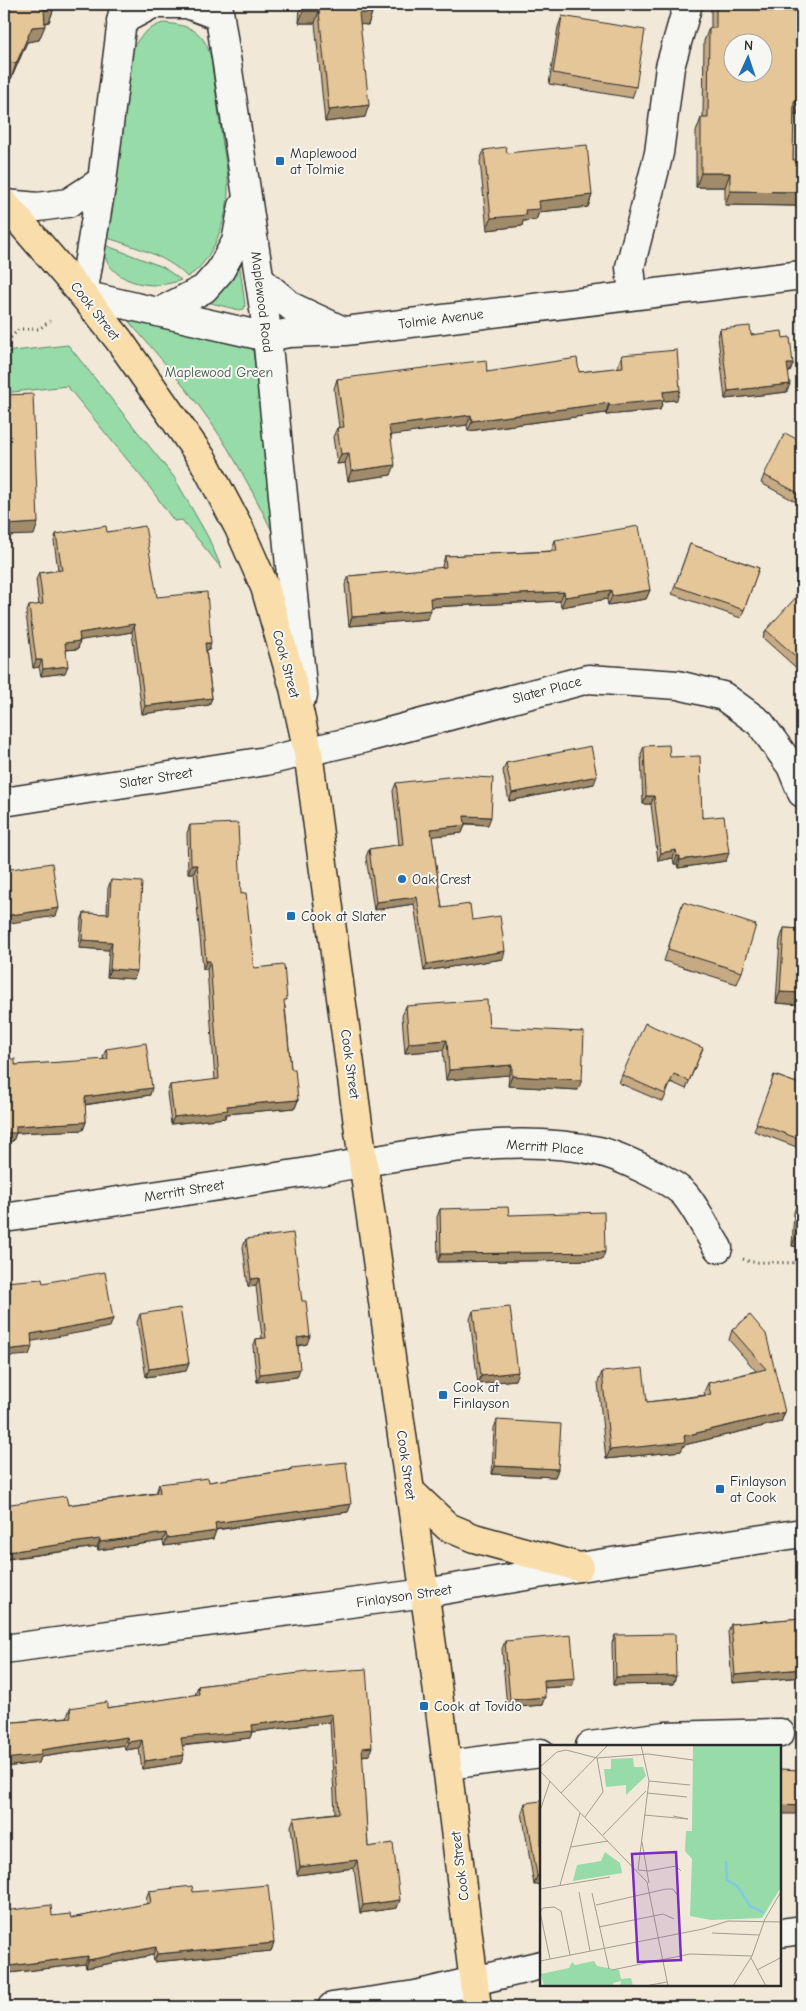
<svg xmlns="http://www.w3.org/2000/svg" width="806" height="2011" viewBox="0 0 806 2011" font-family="'Comic Neue',sans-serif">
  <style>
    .green { fill: #96dba8; stroke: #60836a }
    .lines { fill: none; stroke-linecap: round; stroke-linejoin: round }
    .minor-casing { stroke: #2b2b2b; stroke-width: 31 }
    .major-casing { stroke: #2b2b2b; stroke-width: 31 }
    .path { stroke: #2b2b2b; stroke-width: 3; stroke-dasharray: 1 4; stroke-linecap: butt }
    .minor { stroke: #f6f6f2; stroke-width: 28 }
    .major { stroke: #f9deab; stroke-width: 28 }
    .wall { fill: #c5aa83; stroke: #2b2b2b }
    .shaded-wall { fill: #a08b6a; stroke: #2b2b2b }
    .building { fill: #e5c698; stroke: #2b2b2b; fill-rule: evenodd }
    .poi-dot { fill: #1f6fb2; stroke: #f6f6f2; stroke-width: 2 }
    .labels { text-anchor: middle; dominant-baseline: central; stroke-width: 4; stroke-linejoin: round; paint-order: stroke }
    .poi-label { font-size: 14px; fill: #2b2b2b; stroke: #f6f6f2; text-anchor: start }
    .street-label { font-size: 14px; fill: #2b2b2b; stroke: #f6f6f2 }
    .park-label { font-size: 14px; fill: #46574a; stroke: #f6f6f2 }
    .inset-river { fill: none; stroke: #82c8e3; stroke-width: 2.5 }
    .inset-road { fill: none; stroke: #a29c92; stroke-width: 1 }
    .view { fill: #7b2cbf; fill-opacity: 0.15; stroke: #7b2cbf; stroke-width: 2.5 }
    .inset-edge { fill: none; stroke: #2b2b2b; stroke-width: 2.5 }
  </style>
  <rect width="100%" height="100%" fill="#f1e8d7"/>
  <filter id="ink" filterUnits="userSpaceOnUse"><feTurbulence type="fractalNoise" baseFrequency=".02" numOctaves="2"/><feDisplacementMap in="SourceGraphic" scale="10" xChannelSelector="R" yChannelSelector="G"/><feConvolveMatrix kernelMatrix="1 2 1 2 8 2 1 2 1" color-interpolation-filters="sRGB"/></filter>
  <g filter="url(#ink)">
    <g class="green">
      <path d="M163,23C189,25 204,30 211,58C215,87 219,116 223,145C225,160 229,176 228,191C228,218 212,264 187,277C166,254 130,246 102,236L133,49C138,36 150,27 163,23Z"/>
      <path d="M102,244L163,267L181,280C151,292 105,283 102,244Z"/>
      <polygon points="239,261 245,305 244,309 239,310 207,302"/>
      <path d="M124,316L252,344L279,532L273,533C257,500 240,467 220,436C192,393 157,354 124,316Z"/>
      <polygon points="68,345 174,477 208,537 222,569 182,520 174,521 148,485 67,386 4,393 4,352"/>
    </g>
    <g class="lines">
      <g class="minor-casing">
        <g id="minor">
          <polyline points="124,4 102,181 83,295 267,337 289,333 345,331 802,275"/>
          <polyline points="218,4 265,316 303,695"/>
          <polyline points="121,21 153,4 187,4 219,16"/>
          <polyline points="5,204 38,207 68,203 102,181"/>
          <polyline points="260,280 292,307 339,329"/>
          <polyline points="633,295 630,267 659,153 670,67 688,4"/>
          <polyline points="159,312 204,289 220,271 236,242 243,206"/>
          <polyline points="4,802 266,761 362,739 588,679 678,685 723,696 760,723 791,766 802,793"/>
          <path d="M4,1218C103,1203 203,1189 302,1173C398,1158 501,1130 598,1151C617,1155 674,1181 686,1196C698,1211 707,1231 718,1248"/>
          <polyline points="4,1649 425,1593 579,1567 802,1533"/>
          <polyline points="590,1746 665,1736 780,1733"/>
          <polyline points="448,1765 541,1753"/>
          <polyline points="780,1933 802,1930"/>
          <polyline points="332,2007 415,1995 541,1965"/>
        </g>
      </g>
      <g class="major-casing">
        <g id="major">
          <polyline points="4,203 83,295 119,340 203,460 239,528 265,587 294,688 308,752 363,1161 433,1653 477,2007"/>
          <polyline points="410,1491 448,1527 474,1538 579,1567"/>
        </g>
      </g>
      <g class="path">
        <polyline points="4,345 19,329 39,329 50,321"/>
        <polyline points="743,1259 751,1262 802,1263"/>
      </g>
      <use href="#minor" class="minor"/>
      <use href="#major" class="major"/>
    </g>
    <g class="wall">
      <polygon points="4,4 54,8 49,22 45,23 39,40 27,42 11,79 4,76"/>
      <polygon points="300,4 372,4 372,13 368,25 360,24 365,117 325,122 315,23 299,23"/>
      <polygon points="711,4 784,4 777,11 802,101 797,115 794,115 793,160 801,192 796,206 725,205 725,187 696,187 696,132 701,118 703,118 704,41 709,28 711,28"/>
      <polygon points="562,16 636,87 632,98 549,84 558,27"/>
      <polygon points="484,150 507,153 592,195 588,207 539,212 536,220 523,221 522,226 487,230 480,161"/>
      <polygon points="720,329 751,335 783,338 793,364 790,372 788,372 787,392 725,399 718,337"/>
      <polygon points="622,355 677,400 663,401 660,410 606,415 606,413 468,431 467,425 391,435 391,475 348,481 345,463 337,464 333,437 337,428 339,427 334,389 337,379 487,372 579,372 618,368 618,365"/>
      <polygon points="802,442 802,505 761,483 764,475"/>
      <polygon points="107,532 157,597 211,643 209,650 206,650 212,698 209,705 142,714 132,632 80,640 78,649 66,650 65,673 41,676 39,667 33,668 26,614 29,606 39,605 36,580 39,573 58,570 54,541 56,534"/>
      <polygon points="555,540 650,590 646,599 608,605 607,599 561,607 560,601 431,607 428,619 349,626 345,585 349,576 442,568 442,566 445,556 552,551 552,549"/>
      <polygon points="690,544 759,568 741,618 672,594"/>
      <polygon points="802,596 802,673 763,638 766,630"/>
      <polygon points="644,746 670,757 726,861 678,868 677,864 674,864 673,858 658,861 651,804 643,804 641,754"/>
      <polygon points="506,763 594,784 509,801 503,771"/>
      <polygon points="396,783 488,825 465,824 465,825 462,833 432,836 442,908 472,920 503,959 424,971 414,904 374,910 366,857 369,849 399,845 393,791"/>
      <polygon points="190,825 241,894 254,968 285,1006 291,1069 298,1100 295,1108 226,1114 225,1118 171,1124 167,1093 170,1085 215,1080 207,969 203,969 194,873 188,873 187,833"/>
      <polygon points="111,880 134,979 107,977 109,950 79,948 81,921 84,913 107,914 108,888"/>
      <polygon points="683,902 742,972 737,984 664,961"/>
      <polygon points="784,928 802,929 802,1005 776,1003 780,940"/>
      <polygon points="406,1006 489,1027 578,1090 508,1086 509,1075 446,1080 443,1050 405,1053 402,1016"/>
      <polygon points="703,1048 686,1089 671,1082 663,1102 619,1083 622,1075"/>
      <polygon points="106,1049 150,1095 85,1105 86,1122 83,1130 16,1133 13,1141 4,1141 4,1059 15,1065 104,1060 103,1057"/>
      <polygon points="774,1075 802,1085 802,1149 754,1131"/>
      <polygon points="797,1204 802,1204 802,1311 799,1314 801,1247 792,1246 794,1212"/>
      <polygon points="440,1209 509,1215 602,1260 438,1262 437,1217"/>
      <polygon points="246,1239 307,1344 298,1346 297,1377 257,1382 253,1347 256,1339 262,1338 256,1286 248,1287 243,1247"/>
      <polygon points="473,1311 515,1380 478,1384 470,1319"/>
      <polygon points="140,1314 189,1363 186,1371 146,1377 137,1322"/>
      <polygon points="750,1315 785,1412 781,1422 684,1445 681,1451 606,1459 598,1382 602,1372 647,1402 705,1395 704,1392 708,1383 756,1371 729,1340 732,1330"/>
      <polygon points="497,1420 558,1469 555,1477 492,1474 494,1428"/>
      <polygon points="291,1468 351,1504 348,1512 216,1530 213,1539 164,1546 163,1541 98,1550 97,1547 8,1559 5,1567 4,1567 4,1505 68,1505 156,1493 159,1484 209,1482 290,1470"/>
      <polygon points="802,1618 802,1677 732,1683 728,1632 731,1624"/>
      <polygon points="615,1635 676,1676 673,1684 613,1685 612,1643"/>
      <polygon points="505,1641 575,1678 572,1686 544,1688 542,1705 507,1708 502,1649"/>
      <polygon points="308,1673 369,1755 362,1756 368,1847 397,1908 360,1913 354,1868 297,1875 291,1826 294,1818 335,1813 330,1722 252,1732 250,1738 182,1746 181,1763 142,1769 139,1748 125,1750 124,1745 41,1757 39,1763 4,1767 4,1723 67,1717 70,1708 107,1708 195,1695 198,1686"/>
      <polygon points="525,1803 541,1884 534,1885 522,1812"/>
      <polygon points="149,1891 193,1892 274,1943 271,1951 154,1962 153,1955 86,1968 85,1964 9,1973 7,1980 4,1980 52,1916 71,1918 147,1904 146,1898"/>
    </g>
    <g class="shaded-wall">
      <polygon points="775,4 784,4 763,24 768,11"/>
      <polygon points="54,8 49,22 39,23 44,9"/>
      <polygon points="303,11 319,11 315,23 299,23"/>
      <polygon points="359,13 372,13 368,25 354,24"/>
      <polygon points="45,26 39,40 27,42 11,79 16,64 32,27"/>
      <polygon points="794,101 802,101 797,115 789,115"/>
      <polygon points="369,105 365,117 325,122 329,110"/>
      <polygon points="701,173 730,173 725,187 696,187"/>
      <polygon points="730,191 801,192 796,206 725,205"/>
      <polygon points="592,195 588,207 539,212 536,220 523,221 522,226 487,230 491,218 525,210 539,201"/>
      <polygon points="787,364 793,364 790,372 784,372"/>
      <polygon points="790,384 787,392 725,399 728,391"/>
      <polygon points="680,390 677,400 663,401 660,410 606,415 609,405 663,392"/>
      <polygon points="609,403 606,413 468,431 472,421"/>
      <polygon points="471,415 467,425 386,436 389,426"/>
      <polygon points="349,453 345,463 337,464 341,454"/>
      <polygon points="395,465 391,475 348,481 351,471"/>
      <polygon points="38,523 34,535 4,536 4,525"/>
      <polygon points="611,590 607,599 561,607 565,597"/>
      <polygon points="650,590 646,599 608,605 612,596"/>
      <polygon points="564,592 560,601 427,607 430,598"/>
      <polygon points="431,610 428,619 349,626 352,617"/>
      <polygon points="134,624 132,632 77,641 79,633"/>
      <polygon points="80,641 78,649 62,650 65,643"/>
      <polygon points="205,643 211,643 209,650 202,651"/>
      <polygon points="36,660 42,660 39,667 33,668"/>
      <polygon points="68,666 65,673 41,676 43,669"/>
      <polygon points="212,698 209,705 142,714 145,706"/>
      <polygon points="597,776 594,784 509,801 512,793"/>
      <polygon points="646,796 654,796 651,804 643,804"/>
      <polygon points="464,816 491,817 488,825 461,823"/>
      <polygon points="465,825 462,833 428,837 431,829"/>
      <polygon points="676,850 673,858 658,861 661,853"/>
      <polygon points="729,853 726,861 678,868 680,860"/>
      <polygon points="677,856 680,856 677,864 674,864"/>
      <polygon points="191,865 197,865 194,873 188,873"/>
      <polygon points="417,897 414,904 374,910 376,902"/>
      <polygon points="59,908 56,916 4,924 4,916"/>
      <polygon points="82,940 112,942 109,950 79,948"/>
      <polygon points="505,951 503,959 424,971 427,964"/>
      <polygon points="206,961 210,961 207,969 203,969"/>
      <polygon points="110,969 137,971 134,979 107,977"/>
      <polygon points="780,992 802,993 802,1005 776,1003"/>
      <polygon points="447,1040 443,1050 405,1053 409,1043"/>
      <polygon points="512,1065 509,1075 446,1080 449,1070"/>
      <polygon points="512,1076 582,1080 578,1090 508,1086"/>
      <polygon points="152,1088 150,1095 82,1105 85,1097"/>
      <polygon points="298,1100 295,1108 226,1114 225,1118 171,1124 174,1117 227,1106"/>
      <polygon points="86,1122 83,1130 16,1133 13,1141 4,1141 4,1133 16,1126"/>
      <polygon points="795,1238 802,1239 801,1247 792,1246"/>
      <polygon points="605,1252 602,1260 438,1262 441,1254"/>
      <polygon points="259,1278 256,1286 248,1287 251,1279"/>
      <polygon points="802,1306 802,1311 799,1314"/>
      <polygon points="113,1319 110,1327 28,1342 31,1334"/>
      <polygon points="310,1336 307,1344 294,1346 297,1338"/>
      <polygon points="32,1347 29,1355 4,1357 4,1350"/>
      <polygon points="189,1363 186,1371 146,1377 149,1369"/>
      <polygon points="300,1369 297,1377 257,1382 260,1374"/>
      <polygon points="518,1372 515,1380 478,1384 481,1376"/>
      <polygon points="785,1412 781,1422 684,1445 681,1451 606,1459 610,1450 684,1436"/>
      <polygon points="495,1466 558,1469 555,1477 492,1474"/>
      <polygon points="351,1504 348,1512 212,1530 215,1523"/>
      <polygon points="216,1531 213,1539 164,1546 167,1538"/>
      <polygon points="166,1533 163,1541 98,1550 100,1542"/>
      <polygon points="100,1539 97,1547 4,1559 7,1552"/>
      <polygon points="8,1559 5,1567 4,1567 4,1560"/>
      <polygon points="802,1669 802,1677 732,1683 735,1675"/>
      <polygon points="676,1676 673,1684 613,1685 616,1677"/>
      <polygon points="575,1678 572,1686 541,1688 544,1680"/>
      <polygon points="545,1697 542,1705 507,1708 510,1700"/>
      <polygon points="332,1714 330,1722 252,1732 250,1738 178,1746 181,1738 252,1725"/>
      <polygon points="127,1737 124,1745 41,1757 39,1763 4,1767 4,1759 41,1750"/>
      <polygon points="142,1740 139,1748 125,1750 128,1742"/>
      <polygon points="372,1747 369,1755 359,1756 362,1748"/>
      <polygon points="184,1755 181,1763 142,1769 145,1761"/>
      <polygon points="780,1805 802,1806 802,1814 780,1814"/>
      <polygon points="357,1860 354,1868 297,1875 300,1867"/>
      <polygon points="537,1876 541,1876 541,1884 534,1885"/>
      <polygon points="400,1900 397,1908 360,1913 363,1905"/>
      <polygon points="274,1943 271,1951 154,1962 157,1954"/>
      <polygon points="156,1947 153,1955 86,1968 88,1960"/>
      <polygon points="88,1956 85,1964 9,1973 7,1980 4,1980 4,1973 9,1966"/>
    </g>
    <g class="building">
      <polygon points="4,4 53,4 54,8 44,9 45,26 32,27 16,64 4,59"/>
      <polygon points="304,4 372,4 372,13 359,13 369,105 329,110 319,11 303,11"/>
      <path d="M716,4H775L768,11H802V101H794L793,160H801V192L730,191V173H701V118H708L709,28H716ZM734,42H764V72H734Z"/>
      <polygon points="562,16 645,30 636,87 553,73"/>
      <polygon points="587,145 592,195 539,201 540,209 525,210 526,215 491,218 484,150 506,147 507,153"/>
      <polygon points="750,326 751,335 782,331 783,338 790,337 793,364 787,364 790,384 728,391 720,329"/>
      <polygon points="677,350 680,390 663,392 664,400 609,405 609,403 472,421 471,415 389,426 395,465 351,471 349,453 341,454 337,428 344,427 337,379 486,360 487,372 577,358 579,372 623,367 622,355"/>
      <polygon points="33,394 38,523 4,525 4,395"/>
      <polygon points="785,433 802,442 802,495 764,475"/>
      <polygon points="106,526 107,532 145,526 157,597 207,592 211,643 205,643 212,698 145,706 134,624 79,633 80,641 65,643 68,666 43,669 42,660 36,660 29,606 43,604 39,573 62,570 56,534"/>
      <polygon points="639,526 650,590 612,596 611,590 565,597 564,592 430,598 431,610 352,617 349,576 446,567 445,556 557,551 555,540"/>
      <polygon points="690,544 759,568 744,610 675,586"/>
      <polygon points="799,594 802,596 802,662 766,630"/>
      <polygon points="669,745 670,757 700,756 702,818 724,816 729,853 680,860 680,856 677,856 676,850 661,853 654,796 646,796 644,746"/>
      <polygon points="591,746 597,776 512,793 506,763"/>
      <polygon points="456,776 493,778 491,817 464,816 465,825 431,829 442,908 470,904 472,920 500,916 505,951 427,964 417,897 376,902 369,849 403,844 396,783"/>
      <polygon points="238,823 241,894 246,893 254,968 284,965 287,1000 284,1000 291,1069 295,1069 298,1100 227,1106 228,1110 174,1117 170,1085 219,1079 210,961 206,961 197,865 191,865 190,825"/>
      <polygon points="52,863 59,908 4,916 4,870"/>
      <polygon points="111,880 142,882 137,971 110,969 112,942 82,940 84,913 109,914"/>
      <polygon points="683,902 756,925 742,972 668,949"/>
      <polygon points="784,928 802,929 802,993 780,992"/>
      <polygon points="487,1000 489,1027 584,1032 582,1080 512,1076 512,1065 449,1070 447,1040 409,1043 406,1006"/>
      <polygon points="645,1023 703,1048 689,1081 674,1074 665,1094 622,1075"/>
      <polygon points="146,1043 152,1088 85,1097 86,1122 16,1126 16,1133 4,1133 4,1059 15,1059 15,1065 108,1059 106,1049"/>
      <polygon points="774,1075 802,1085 802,1140 756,1123"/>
      <polygon points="797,1204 802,1204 802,1239 795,1238"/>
      <polygon points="508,1207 509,1215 604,1212 605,1252 441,1254 440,1209"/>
      <polygon points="293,1233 302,1301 306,1301 310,1336 297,1338 300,1369 260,1374 256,1339 266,1338 259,1278 251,1279 246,1239"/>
      <polygon points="105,1272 113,1319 31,1334 32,1347 4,1350 4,1282 42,1279 43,1283"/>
      <polygon points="510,1307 518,1372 481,1376 473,1311"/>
      <polygon points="180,1308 189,1363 149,1369 140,1314"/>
      <polygon points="750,1315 766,1334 785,1412 684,1436 685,1442 610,1450 602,1372 643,1368 647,1402 711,1395 708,1383 766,1369 732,1330"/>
      <polygon points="497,1420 561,1424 558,1469 495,1466"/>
      <polygon points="346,1462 351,1504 215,1523 216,1531 167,1538 166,1533 100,1542 100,1539 7,1552 8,1559 4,1560 4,1505 66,1496 68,1505 160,1493 159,1484 208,1478 209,1482 291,1470 291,1468"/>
      <polygon points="802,1618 802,1669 735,1675 731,1624"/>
      <polygon points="675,1634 676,1676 616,1677 615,1635"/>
      <polygon points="571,1635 575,1678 544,1680 545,1697 510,1700 505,1641"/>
      <polygon points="366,1669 372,1747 362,1748 368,1847 393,1843 400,1900 363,1905 357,1860 300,1867 294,1818 339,1813 332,1714 252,1725 253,1731 181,1738 184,1755 145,1761 142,1740 128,1742 127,1737 41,1750 41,1755 4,1759 4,1723 71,1717 70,1708 107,1702 107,1708 199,1694 198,1686 307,1672 308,1673"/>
      <polygon points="780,1769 802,1770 802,1806 780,1805"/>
      <polygon points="541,1801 541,1876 537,1876 525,1803"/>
      <polygon points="268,1885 274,1943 157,1954 156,1947 88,1960 88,1956 9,1966 10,1972 4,1973 4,1911 51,1905 52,1916 70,1914 71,1918 151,1903 149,1891 192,1886 193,1892"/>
    </g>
  </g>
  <g class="poi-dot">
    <rect x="275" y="156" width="10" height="10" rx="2.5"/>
    <circle cx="402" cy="879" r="5"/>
    <rect x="286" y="911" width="10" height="10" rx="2.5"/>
    <rect x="438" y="1390" width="10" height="10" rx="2.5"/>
    <rect x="715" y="1484" width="10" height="10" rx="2.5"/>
    <rect x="419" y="1701" width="10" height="10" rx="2.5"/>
  </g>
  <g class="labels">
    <g class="poi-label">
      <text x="290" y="153">Maplewood<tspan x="290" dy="16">at Tolmie</tspan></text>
      <text x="412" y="879">Oak Crest</text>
      <text x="301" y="916">Cook at Slater</text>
      <text x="453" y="1387">Cook at<tspan x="453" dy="16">Finlayson</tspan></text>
      <text x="730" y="1481">Finlayson<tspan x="730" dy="16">at Cook</tspan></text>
      <text x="434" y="1706">Cook at Tovido</text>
    </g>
    <g class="street-label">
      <text transform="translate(262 302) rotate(83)">Maplewood Road</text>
      <text transform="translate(95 311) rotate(52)">Cook Street</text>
      <text transform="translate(441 319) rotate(-7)">Tolmie Avenue</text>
      <text transform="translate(286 664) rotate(75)">Cook Street</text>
      <text transform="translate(547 690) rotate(-15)">Slater Place</text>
      <text transform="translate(156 778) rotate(-9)">Slater Street</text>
      <text transform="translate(350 1064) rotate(82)">Cook Street</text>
      <text transform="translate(545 1147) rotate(4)">Merritt Place</text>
      <text transform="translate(184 1191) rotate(-9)">Merritt Street</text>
      <text transform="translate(406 1465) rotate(82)">Cook Street</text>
      <text transform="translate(404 1596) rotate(-8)">Finlayson Street</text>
      <text transform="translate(460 1866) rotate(-97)">Cook Street</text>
    </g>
    <g class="park-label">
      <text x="219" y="372">Maplewood Green</text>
    </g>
  </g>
  <g transform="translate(540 1745)">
    <rect width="241" height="241" fill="#f1e8d7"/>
    <path d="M153,0H241V142L222,173L171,175L150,171L152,114L145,106L146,86H152ZM93,13L94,22H103L106,31L86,50V40L66,42L64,24H71V14ZM65,107L80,118L82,128L33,136L37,120L61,116ZM54,216L57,221L79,225L81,234L91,233L93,241H80L81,236L73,238V241H4L1,229L29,223L32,217L35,220Z" fill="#96dba8"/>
    <path class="inset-river" d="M186,116L187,135L197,141L210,161L224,168"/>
    <path class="inset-road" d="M101,0L109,36L98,125L108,126L136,121L141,126M0,22L17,7L26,5L57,13L108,9L153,15M0,26L107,137L128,241M109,36L150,40M21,48L68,0M107,48L147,52M0,66L10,36M104,70L148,74L133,71M45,72L63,47L57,13M63,90L106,46M102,97L109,138M31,102L68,96M20,140L40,68M0,144L70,132M39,147L50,206M52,148L69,224M56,160L126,144H133L138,151M59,182L123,169L134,174M172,188L219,190M211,213L226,241M10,214L0,167L3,163L14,162L21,166L30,210M0,216L163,184L188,176L242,177M72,225L150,209L212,211M217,225L242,212M105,241L127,237M193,241L212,211L225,174L242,145"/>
    <path class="view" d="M136,107L141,215L98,217L92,109Z"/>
    <rect width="241" height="241" class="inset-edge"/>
  </g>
  <rect width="806" height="2011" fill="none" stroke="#f6f6f2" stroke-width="20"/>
  <rect x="10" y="10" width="786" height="1991" fill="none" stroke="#2b2b2b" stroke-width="2" filter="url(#ink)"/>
  <g transform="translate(748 58) rotate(3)"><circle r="24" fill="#f6f6f2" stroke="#a5a5a2"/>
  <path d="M0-4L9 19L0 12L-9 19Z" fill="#1f6fb2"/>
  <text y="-8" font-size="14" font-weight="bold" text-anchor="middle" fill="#2b2b2b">N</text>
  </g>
</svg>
